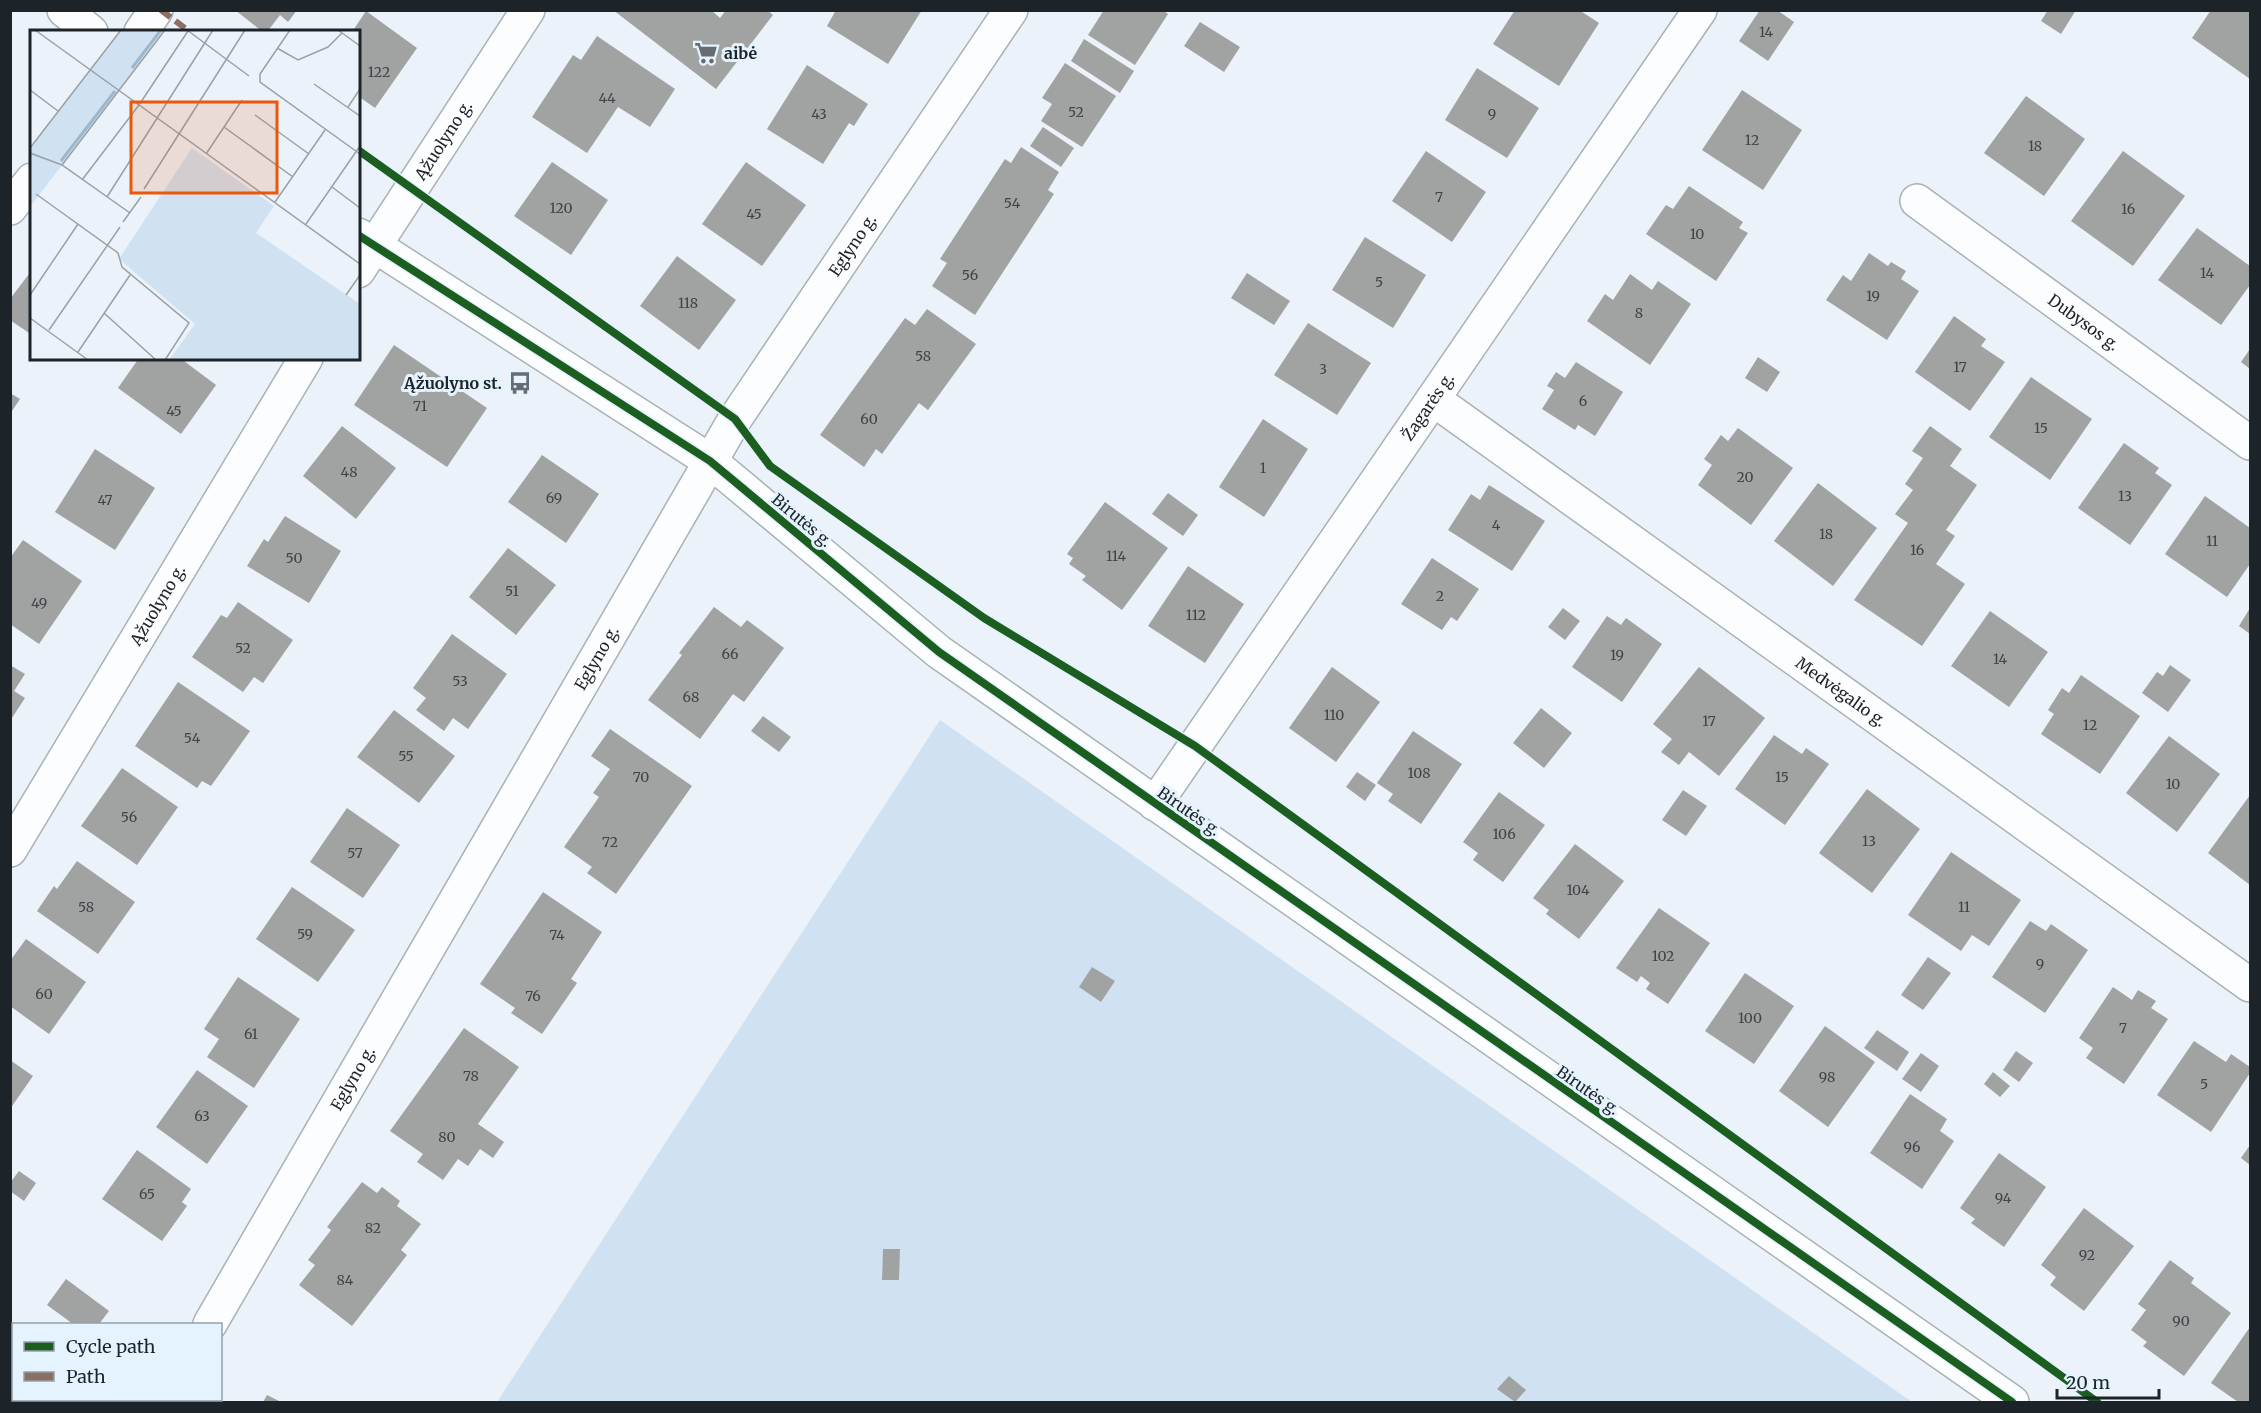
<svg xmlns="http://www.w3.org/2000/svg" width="2261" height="1413" viewBox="0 0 2261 1413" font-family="Merriweather,serif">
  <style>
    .green { fill: #d0e2f1 }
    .building { fill: #a1a3a3 }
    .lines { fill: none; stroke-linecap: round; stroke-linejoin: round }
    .street-casing { stroke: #aab1b6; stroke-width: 36 }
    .street { stroke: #fcfdfe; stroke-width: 33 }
    .quiet { stroke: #8d6e63; stroke-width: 6; stroke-dasharray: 12 6; stroke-linecap: butt }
    .cycleway-casing { stroke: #e5f3ff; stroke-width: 11 }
    .cycleway { stroke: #1b5e20; stroke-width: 8 }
    .labels { text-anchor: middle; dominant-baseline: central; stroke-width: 6; stroke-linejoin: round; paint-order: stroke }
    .number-label { font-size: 14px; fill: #3e4448 }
    .poi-label { font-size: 16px; font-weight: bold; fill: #1d2429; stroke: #e5f3ff; text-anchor: start }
    .street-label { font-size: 16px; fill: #1d2429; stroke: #e5f3ff }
    .inset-river { fill: none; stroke: #9db8ce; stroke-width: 3 }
    .inset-road { fill: none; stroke: #99a0a6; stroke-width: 1.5 }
    .view { fill: #e8590c; fill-opacity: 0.15; stroke: #e8590c; stroke-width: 3 }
    .inset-edge { fill: none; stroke: #1d2429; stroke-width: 3 }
  </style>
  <rect width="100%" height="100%" fill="#ebf2f9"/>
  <polygon class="green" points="940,720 1912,1402 497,1402"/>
  <g class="building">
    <polygon points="235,10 297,10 288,22 280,15 267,32 263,32"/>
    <polygon points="613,10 711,10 720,18 726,10 767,10 773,15 716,89"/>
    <polygon points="836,10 922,10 888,64 827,26"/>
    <polygon points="1104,10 1163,10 1168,14 1135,65 1088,35"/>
    <polygon points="1515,10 1579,10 1599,23 1559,86 1493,44"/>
    <polygon points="1760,10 1777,10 1794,22 1768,61 1739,41"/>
    <polygon points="2048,10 2076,10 2061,34 2041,21"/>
    <polygon points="2211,10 2250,10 2250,79 2192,38"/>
    <polygon points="366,11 417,48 375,108 358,96 358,32 352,32"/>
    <polygon points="1200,22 1240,47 1224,72 1184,46"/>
    <polygon points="597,36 675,89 650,127 618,107 587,153 532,117 573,55 581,60"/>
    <polygon points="1084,39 1134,71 1120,93 1071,61"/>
    <polygon points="1065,63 1116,96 1082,147 1041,121 1052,104 1042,98"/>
    <polygon points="807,65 868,104 854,126 849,123 823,164 767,129"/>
    <polygon points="1477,68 1539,108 1507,158 1445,120"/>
    <polygon points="1742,90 1802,130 1763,190 1702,150"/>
    <polygon points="2026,96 2085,139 2044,196 1984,153"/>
    <polygon points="1043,127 1074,148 1061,167 1030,146"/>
    <polygon points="1021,147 1059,172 1048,190 1054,194 975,315 932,286 947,263 940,259 1005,159 1011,163"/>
    <polygon points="1426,151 1486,192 1452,242 1392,201"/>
    <polygon points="2123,151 2185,196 2133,266 2071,221"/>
    <polygon points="552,162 608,200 571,255 514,216"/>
    <polygon points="746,162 806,205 762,266 702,224"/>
    <polygon points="1689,186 1743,222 1739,228 1748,233 1716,281 1646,234 1666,205 1673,209"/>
    <polygon points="2197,228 2250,266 2250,285 2221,325 2158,280"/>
    <polygon points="1365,237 1426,275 1393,328 1332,290"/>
    <polygon points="1869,253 1888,266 1891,262 1906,271 1901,279 1919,291 1887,340 1826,300 1843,275 1851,281"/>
    <polygon points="677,256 736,300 699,350 640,306"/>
    <polygon points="32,270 32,335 10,320 10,299"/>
    <polygon points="1247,273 1290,301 1274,325 1231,298"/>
    <polygon points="1630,274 1652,290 1658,281 1691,304 1650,365 1587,321 1605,294 1613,300"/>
    <polygon points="927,309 976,344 928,410 919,403 882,454 876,449 864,467 820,435 905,318 915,325"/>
    <polygon points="1954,316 1986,339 1981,346 2005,362 1970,411 1915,372"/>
    <polygon points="1308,323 1371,363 1337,415 1274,375"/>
    <polygon points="394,345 487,408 447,467 354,405"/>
    <polygon points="2250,349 2250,369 2241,362"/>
    <polygon points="1758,357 1780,372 1767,392 1745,378"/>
    <polygon points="139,358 180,358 216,385 181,434 118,388"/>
    <polygon points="1576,362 1623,392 1595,436 1578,425 1575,430 1542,409 1554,390 1547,386 1556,372 1565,378"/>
    <polygon points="2031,377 2092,419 2050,480 1989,437"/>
    <polygon points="10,393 20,399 10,414"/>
    <polygon points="1263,419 1308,449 1264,517 1219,487"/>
    <polygon points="342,426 396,468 356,519 303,476"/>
    <polygon points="1930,426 1962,449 1950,466 1977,485 1946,530 1955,536 1936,564 1965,584 1922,646 1854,600 1908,523 1895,514 1913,490 1905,484 1923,458 1912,451"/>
    <polygon points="1738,428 1793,468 1751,525 1698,485 1712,465 1704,459 1721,435 1728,441"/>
    <polygon points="2124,443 2159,468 2155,473 2172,485 2130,545 2078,508"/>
    <polygon points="95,449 155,488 115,550 55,512"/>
    <polygon points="542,455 599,494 566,543 508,502"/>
    <polygon points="1818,483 1877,528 1833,586 1774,541"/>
    <polygon points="1489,485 1545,521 1512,571 1448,530 1471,494 1480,500"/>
    <polygon points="1168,493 1198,515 1183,536 1152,514"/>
    <polygon points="2205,496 2250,528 2250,564 2227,597 2165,554"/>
    <polygon points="1105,502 1168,548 1122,610 1082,580 1086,576 1069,564 1073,558 1067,554"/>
    <polygon points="285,516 341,551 309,603 247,566 264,539 268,542"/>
    <polygon points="23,540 82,581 39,644 10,624 10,558"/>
    <polygon points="508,548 556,585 516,635 469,597"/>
    <polygon points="1432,558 1479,589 1457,621 1451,617 1442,630 1401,604"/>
    <polygon points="1188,566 1244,604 1205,663 1148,626"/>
    <polygon points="238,602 293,640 263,683 254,677 243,692 192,657 221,615 227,618"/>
    <polygon points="714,607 741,627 747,620 784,648 744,702 733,694 700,739 648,700 682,655 679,653"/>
    <polygon points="1563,608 1580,621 1565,640 1548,627"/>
    <polygon points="2250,608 2250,634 2239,626"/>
    <polygon points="1990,611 2048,652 2009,707 1951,666"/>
    <polygon points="1607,616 1621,625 1626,618 1662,644 1622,702 1572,667"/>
    <polygon points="452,634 507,674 468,729 453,718 444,731 416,710 426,698 413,688"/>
    <polygon points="10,665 25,674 14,691 25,698 10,721"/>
    <polygon points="2170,665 2191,680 2168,712 2142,693 2157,672 2163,676"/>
    <polygon points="1332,667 1380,702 1336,762 1289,728"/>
    <polygon points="1699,667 1765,718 1719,776 1689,752 1679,765 1661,752 1672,739 1653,724"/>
    <polygon points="2081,675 2140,716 2100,774 2041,734 2054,714 2048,710 2062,688 2069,693"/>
    <polygon points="178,682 250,731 211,786 202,781 197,788 135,746"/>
    <polygon points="1541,708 1572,733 1544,768 1513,743"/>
    <polygon points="394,710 455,756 419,803 357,757"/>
    <polygon points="763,716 791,737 779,752 751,731"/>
    <polygon points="610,729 692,786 616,894 587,873 592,867 564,847 599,797 593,793 610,769 591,756"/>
    <polygon points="1413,731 1462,764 1421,824 1388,801 1393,794 1377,783"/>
    <polygon points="1774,735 1802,754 1806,748 1829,764 1785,825 1735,789"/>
    <polygon points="2169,736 2220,774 2177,832 2126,793"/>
    <polygon points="122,768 178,807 137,865 81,826"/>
    <polygon points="1357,772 1376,785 1365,801 1346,787"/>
    <polygon points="1867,789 1920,829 1872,893 1819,853"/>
    <polygon points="1683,790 1707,806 1686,836 1662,820"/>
    <polygon points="1499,792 1545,825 1503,882 1473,860 1478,853 1463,842"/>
    <polygon points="2250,795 2250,885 2208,853"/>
    <polygon points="347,808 400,845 363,898 310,862"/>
    <polygon points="1575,844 1624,881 1579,939 1546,914 1549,910 1533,898"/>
    <polygon points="1951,852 2021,900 1989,946 1972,935 1961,951 1908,915"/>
    <polygon points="77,861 135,902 98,954 37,911 54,886 57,889"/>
    <polygon points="292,887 355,930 318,982 256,939"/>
    <polygon points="543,892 602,932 571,979 577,983 542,1034 511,1013 515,1008 480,984"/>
    <polygon points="1659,908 1710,943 1668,1004 1646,989 1650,983 1641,976 1637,982 1616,968"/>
    <polygon points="2030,921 2046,931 2051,924 2088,950 2045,1013 1992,977"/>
    <polygon points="26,939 86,982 49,1034 10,1006 10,961"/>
    <polygon points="1928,957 1951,973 1923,1010 1901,995"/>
    <polygon points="1092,967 1115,981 1101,1002 1079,987"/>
    <polygon points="1745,973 1794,1006 1754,1064 1705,1031"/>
    <polygon points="238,977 300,1019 254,1088 207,1057 219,1039 204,1029"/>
    <polygon points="2113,987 2132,1000 2138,990 2156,1001 2151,1008 2168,1019 2124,1084 2086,1058 2093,1048 2079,1038"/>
    <polygon points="1825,1026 1875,1062 1828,1127 1779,1091"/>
    <polygon points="464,1028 519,1067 478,1124 504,1142 493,1158 480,1149 468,1166 458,1159 443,1180 417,1162 423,1154 390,1131"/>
    <polygon points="1877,1030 1909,1052 1897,1071 1864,1048"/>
    <polygon points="2194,1041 2226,1062 2231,1054 2250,1067 2250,1073 2211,1132 2157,1095"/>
    <polygon points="2016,1051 2033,1063 2019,1082 2003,1070"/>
    <polygon points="1921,1053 1939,1066 1921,1092 1902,1079"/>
    <polygon points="10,1060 33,1076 10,1109"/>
    <polygon points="197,1070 248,1106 207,1164 156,1127"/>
    <polygon points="1993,1072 2010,1086 2000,1097 1984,1084"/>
    <polygon points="1910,1094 1947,1119 1940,1131 1954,1141 1922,1189 1870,1153"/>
    <polygon points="2250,1145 2250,1165 2241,1158"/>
    <polygon points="137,1150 191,1189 182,1202 187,1206 162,1241 102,1199"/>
    <polygon points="1999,1153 2046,1187 2004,1247 1971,1223 1975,1219 1960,1208"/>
    <polygon points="19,1171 36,1183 24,1201 10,1191 10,1183"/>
    <polygon points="362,1182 377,1193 382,1187 400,1201 397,1206 421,1224 401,1250 407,1255 352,1326 299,1285 315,1265 308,1260 331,1230 327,1227"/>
    <polygon points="2084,1208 2134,1246 2084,1311 2050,1285 2056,1277 2041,1265"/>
    <polygon points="883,1249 900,1249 899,1280 882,1280"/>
    <polygon points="2170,1260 2194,1278 2191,1283 2231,1313 2184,1376 2143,1346 2147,1342 2131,1330 2146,1310 2138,1304"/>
    <polygon points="66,1279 109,1311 99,1324 73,1324 47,1305"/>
    <polygon points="2250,1327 2250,1402 2238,1402 2211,1383"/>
    <polygon points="1509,1376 1526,1390 1515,1402 1497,1389"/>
    <polygon points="267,1395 281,1402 263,1402"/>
    <polygon points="149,1400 203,1400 202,1402 147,1402"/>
  </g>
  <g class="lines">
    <g class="street-casing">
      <g id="street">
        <polyline points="64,10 91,32"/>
        <polyline points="141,32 156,10"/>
        <path id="s1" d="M1917,201L2250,443"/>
        <polyline points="10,208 32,180"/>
        <polyline points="358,235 710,461 939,652 2012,1402"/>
        <path id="s2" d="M358,271L528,10"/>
        <path id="s3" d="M1433,399L2250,985"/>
        <path id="s4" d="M1155,804L1700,10"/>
        <path id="s5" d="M10,850L306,358"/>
        <path id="s6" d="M210,1324L735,419L1011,10"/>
      </g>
    </g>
    <use href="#street" class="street"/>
    <polyline class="quiet" points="161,10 190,32"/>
    <g class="cycleway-casing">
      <g id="cycleway">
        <polyline points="358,150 735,419 770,466 984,618 1195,746 2097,1402"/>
        <polyline points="358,235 710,461 939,652 2012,1402"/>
      </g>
    </g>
    <use href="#cycleway" class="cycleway"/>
  </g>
  <defs>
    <g id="supermarket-bare" transform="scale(1.8)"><path d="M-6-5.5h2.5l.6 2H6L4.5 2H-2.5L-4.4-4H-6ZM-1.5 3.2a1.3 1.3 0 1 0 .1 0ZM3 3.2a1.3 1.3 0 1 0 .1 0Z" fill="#656c72" stroke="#e5f3ff" stroke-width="2.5" paint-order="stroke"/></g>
    <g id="bus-bare" transform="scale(1.8)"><path d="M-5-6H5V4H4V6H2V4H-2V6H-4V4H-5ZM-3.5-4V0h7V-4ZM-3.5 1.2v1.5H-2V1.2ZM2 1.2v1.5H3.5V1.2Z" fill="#656c72" stroke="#e5f3ff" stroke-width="2.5" paint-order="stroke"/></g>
  </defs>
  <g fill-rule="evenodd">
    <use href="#supermarket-bare" x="706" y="53"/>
    <use href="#bus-bare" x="520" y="383"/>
  </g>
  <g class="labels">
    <g class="number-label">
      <text x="1766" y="32">14</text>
      <text x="379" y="72">122</text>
      <text x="607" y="98">44</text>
      <text x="1076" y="112">52</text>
      <text x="819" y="114">43</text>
      <text x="1492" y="114">9</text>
      <text x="1752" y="140">12</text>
      <text x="2035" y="146">18</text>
      <text x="1439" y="197">7</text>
      <text x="1012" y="203">54</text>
      <text x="561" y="208">120</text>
      <text x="2128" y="209">16</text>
      <text x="754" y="214">45</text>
      <text x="1697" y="234">10</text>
      <text x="2207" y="273">14</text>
      <text x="970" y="275">56</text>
      <text x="1379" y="282">5</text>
      <text x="1873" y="296">19</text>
      <text x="688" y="303">118</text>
      <text x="1639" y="313">8</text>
      <text x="923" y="356">58</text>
      <text x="1960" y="367">17</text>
      <text x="1323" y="369">3</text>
      <text x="1583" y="401">6</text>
      <text x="420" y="406">71</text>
      <text x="174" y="411">45</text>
      <text x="869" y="419">60</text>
      <text x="2041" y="428">15</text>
      <text x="1263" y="468">1</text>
      <text x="349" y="472">48</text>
      <text x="1745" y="477">20</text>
      <text x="2125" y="496">13</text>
      <text x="554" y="498">69</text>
      <text x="105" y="500">47</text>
      <text x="1496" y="525">4</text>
      <text x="1826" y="534">18</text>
      <text x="2212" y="541">11</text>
      <text x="1917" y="550">16</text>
      <text x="1116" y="556">114</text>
      <text x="294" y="558">50</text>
      <text x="512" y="591">51</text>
      <text x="1440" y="596">2</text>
      <text x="39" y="603">49</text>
      <text x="1196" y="615">112</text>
      <text x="243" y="648">52</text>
      <text x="730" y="654">66</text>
      <text x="1617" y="655">19</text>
      <text x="2000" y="659">14</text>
      <text x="460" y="681">53</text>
      <text x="691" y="697">68</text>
      <text x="1334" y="715">110</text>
      <text x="1709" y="721">17</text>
      <text x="2090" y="725">12</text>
      <text x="192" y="738">54</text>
      <text x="406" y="756">55</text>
      <text x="1419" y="773">108</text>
      <text x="641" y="777">70</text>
      <text x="1782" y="777">15</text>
      <text x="2173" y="784">10</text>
      <text x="129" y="817">56</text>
      <text x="1504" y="834">106</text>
      <text x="1869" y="841">13</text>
      <text x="610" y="842">72</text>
      <text x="355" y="853">57</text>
      <text x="1578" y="890">104</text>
      <text x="86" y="907">58</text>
      <text x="1964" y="907">11</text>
      <text x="305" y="934">59</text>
      <text x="557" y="935">74</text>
      <text x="1663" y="956">102</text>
      <text x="2040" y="964">9</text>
      <text x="44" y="994">60</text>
      <text x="533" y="996">76</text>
      <text x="1750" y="1018">100</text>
      <text x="2123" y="1028">7</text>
      <text x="251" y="1034">61</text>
      <text x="471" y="1076">78</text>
      <text x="1827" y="1077">98</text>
      <text x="2204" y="1084">5</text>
      <text x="202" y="1116">63</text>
      <text x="447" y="1137">80</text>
      <text x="1912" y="1147">96</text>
      <text x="147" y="1194">65</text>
      <text x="2003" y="1198">94</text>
      <text x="373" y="1228">82</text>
      <text x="2087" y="1255">92</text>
      <text x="345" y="1280">84</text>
      <text x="2181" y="1321">90</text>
    </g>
    <g class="poi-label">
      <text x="724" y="53">aibė</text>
      <text x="502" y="383" text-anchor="end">Ąžuolyno st.</text>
    </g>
    <g class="street-label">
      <text stroke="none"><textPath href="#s2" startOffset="156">Ąžuolyno g.</textPath></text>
      <text stroke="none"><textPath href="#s6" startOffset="1256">Eglyno g.</textPath></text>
      <text stroke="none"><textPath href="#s1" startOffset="206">Dubysos g.</textPath></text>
      <text stroke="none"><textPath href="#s4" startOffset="482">Žagarės g.</textPath></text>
      <text transform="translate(802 520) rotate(40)">Birutės g.</text>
      <text stroke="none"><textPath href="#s5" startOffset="286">Ąžuolyno g.</textPath></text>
      <text stroke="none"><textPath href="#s6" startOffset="770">Eglyno g.</textPath></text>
      <text stroke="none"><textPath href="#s3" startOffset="502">Medvėgalio g.</textPath></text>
      <text transform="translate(1189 811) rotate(35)">Birutės g.</text>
      <text stroke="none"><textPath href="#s6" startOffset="284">Eglyno g.</textPath></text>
      <text transform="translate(1588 1090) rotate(35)">Birutės g.</text>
    </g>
  </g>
  <g transform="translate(30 30)">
    <rect width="330" height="330" fill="#ebf2f9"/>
    <path d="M91,0H135L0,177V118ZM162,118L244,176L226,203L330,274V330H139L165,294L89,229Z" fill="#d0e2f1"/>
    <path class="inset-river" d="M102,38L131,0M31,131L85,61"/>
    <path class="inset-road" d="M5,0L330,234M157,0L219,46M260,0L230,44V52L330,124M308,0L330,16M247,18L268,30L298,17L312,3M284,54L330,86M0,60L28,81M318,77L330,59M225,85L279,124M194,97L263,147M0,118L91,0M0,123L32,135L100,183M176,124L212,70M32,135L135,0M52,150L109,75L158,1M302,157L330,178M114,159L215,0M6,164L88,223L92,237L159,293L135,330M77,167L183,0M245,172L295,100M93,192L111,167M276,194L330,116M0,265L48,194M316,265L330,245M74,283L126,330M0,288L58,330M19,300L90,197M48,322L100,245"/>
    <path class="view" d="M101,72H247V163H101Z"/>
    <rect width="330" height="330" class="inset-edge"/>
  </g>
  <rect width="2261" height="1413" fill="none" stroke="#1d2429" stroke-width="24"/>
  <rect x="12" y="1323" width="210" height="78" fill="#e5f3ff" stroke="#95a0a9" stroke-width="1.5"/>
  <rect x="24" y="1342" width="30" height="9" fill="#1b5e20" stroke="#95a0a9" stroke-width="1.5"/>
  <text x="66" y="1353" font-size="18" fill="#1d2429">Cycle path</text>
  <rect x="24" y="1372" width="30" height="9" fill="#8d6e63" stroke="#95a0a9" stroke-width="1.5"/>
  <text x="66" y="1383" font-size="18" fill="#1d2429">Path</text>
  <path d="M2057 1389v9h102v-9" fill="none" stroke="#1d2429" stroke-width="3"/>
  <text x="2066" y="1389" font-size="18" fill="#1d2429" stroke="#e5f3ff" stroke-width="4.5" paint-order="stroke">20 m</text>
</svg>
